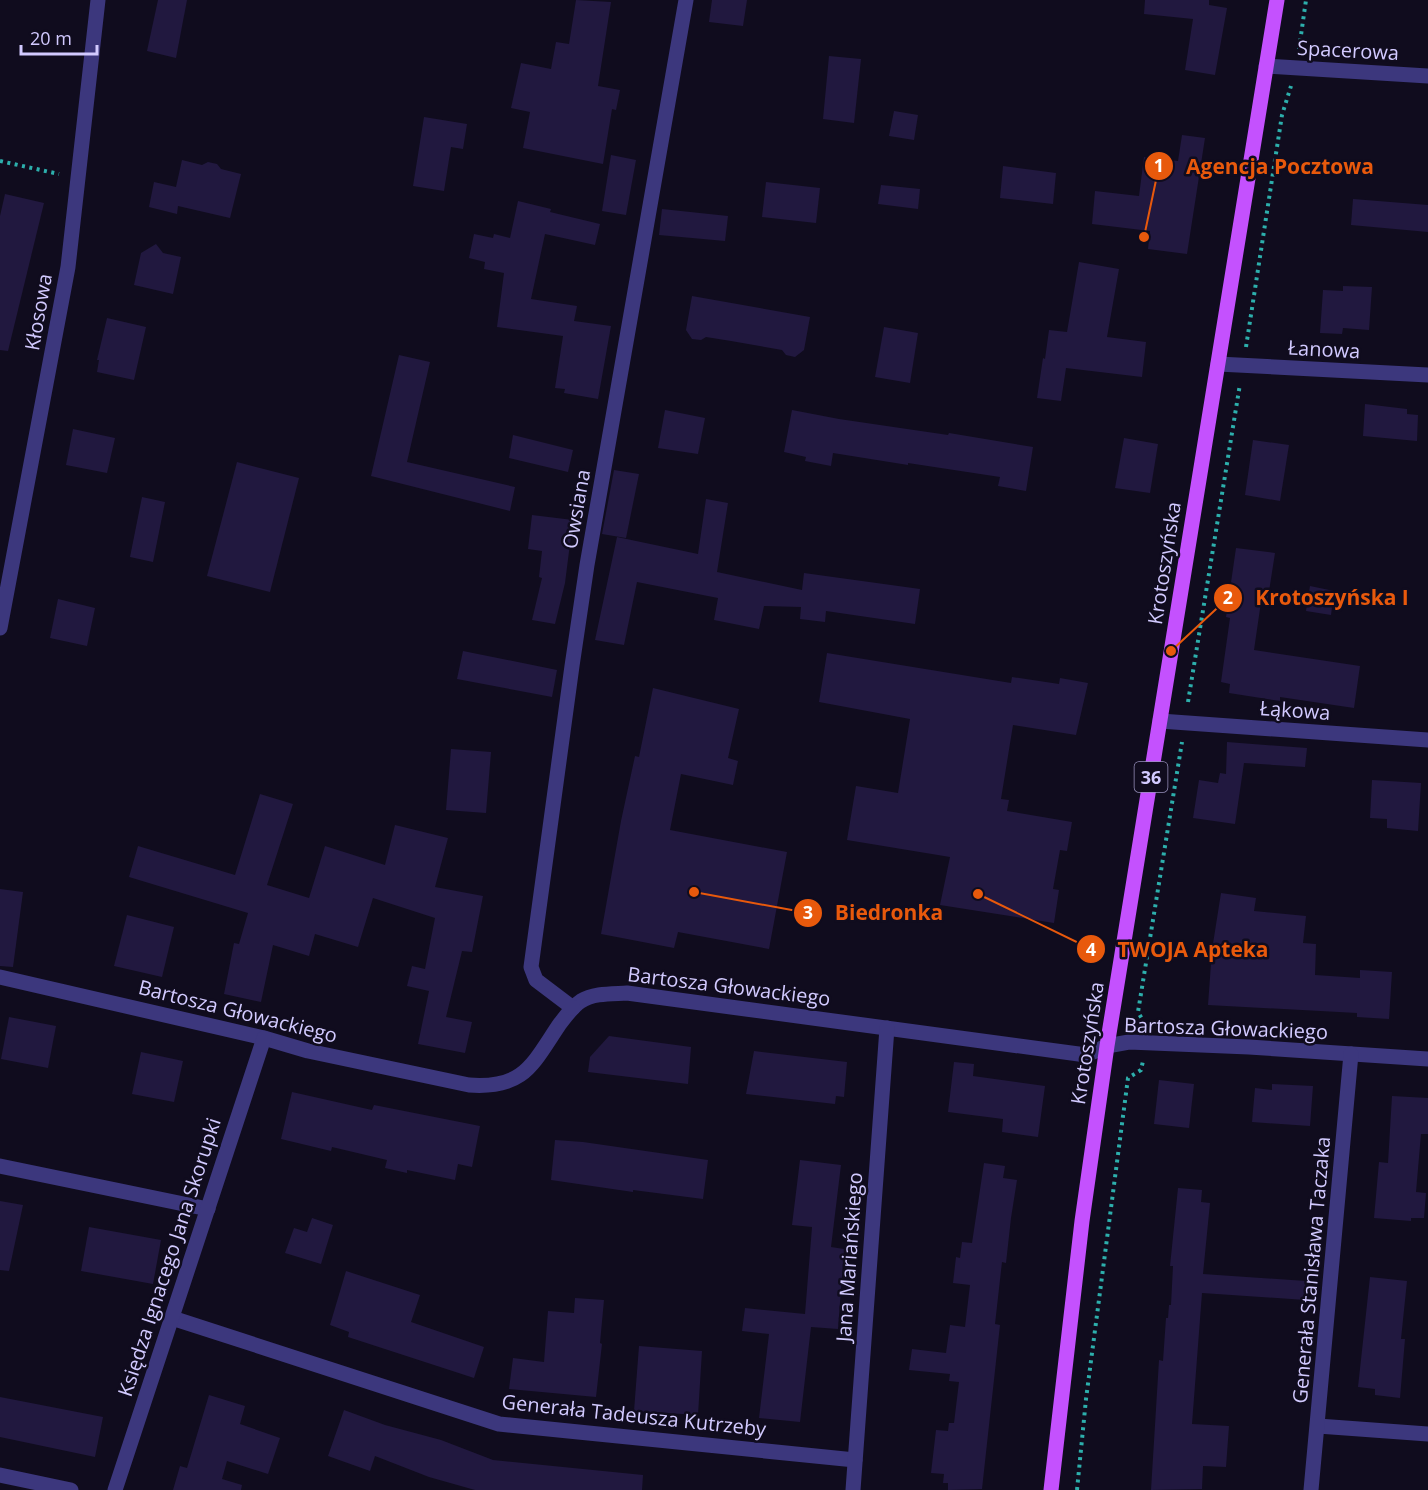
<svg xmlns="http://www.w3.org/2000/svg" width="1428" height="1490" viewBox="0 0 1428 1490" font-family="'Open Sans',sans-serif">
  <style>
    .building { fill: #21183f }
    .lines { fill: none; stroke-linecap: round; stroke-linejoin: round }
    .path { stroke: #2dafac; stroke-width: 4; stroke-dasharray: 3 4.5; stroke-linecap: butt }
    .minor { stroke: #3c377d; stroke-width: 15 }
    .major { stroke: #c451fe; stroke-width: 15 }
    .labels { text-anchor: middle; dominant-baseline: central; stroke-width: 5; stroke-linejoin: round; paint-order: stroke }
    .shield { fill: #100c1e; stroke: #9891bc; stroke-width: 1.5 }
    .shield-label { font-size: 18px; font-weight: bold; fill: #d2caff }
    .street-label { font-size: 20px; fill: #d2caff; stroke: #100c1e }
    .leader { fill: none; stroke: #e8590c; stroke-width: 2 }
    .callout-dot { fill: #e8590c; stroke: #100c1e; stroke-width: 2 }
    .mark-label { font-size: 18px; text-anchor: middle; font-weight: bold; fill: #fff }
    .callout-label { font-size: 21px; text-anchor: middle; font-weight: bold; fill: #e8590c; stroke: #100c1e; stroke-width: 5; stroke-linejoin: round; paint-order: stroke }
  </style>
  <rect width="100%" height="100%" fill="#100c1e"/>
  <g class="building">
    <polygon points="158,0 187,0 176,58 147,51"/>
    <polygon points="576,0 611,2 598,86 620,90 616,110 612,109 603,164 523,148 530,112 511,108 521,63 551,69 556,42 569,44"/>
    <polygon points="712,0 747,0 743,26 709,22"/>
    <polygon points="1145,0 1209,0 1209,5 1227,8 1215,75 1185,70 1193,19 1144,14"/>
    <polygon points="829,56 861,59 854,123 823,119"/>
    <polygon points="894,111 918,115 914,140 889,136"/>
    <polygon points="424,117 467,124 463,149 451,147 444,191 413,186"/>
    <polygon points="1182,135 1205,138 1187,254 1148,249 1150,231 1092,224 1095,191 1139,196 1144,157 1178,161"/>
    <polygon points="611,155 636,160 626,215 602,211"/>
    <polygon points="182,160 202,165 208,162 217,164 221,169 241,174 230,218 178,206 177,214 149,207 154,182 176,187"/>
    <polygon points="1003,166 1056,173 1053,204 1000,198"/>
    <polygon points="766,182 820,188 816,223 762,217"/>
    <polygon points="881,185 920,189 918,209 878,204"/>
    <polygon points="5,194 44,203 8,351 0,350 0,216"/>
    <polygon points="1353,199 1428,205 1428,232 1351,225"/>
    <polygon points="518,201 551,209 550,212 600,224 595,245 545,234 531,299 577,306 574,321 611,326 598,399 564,393 565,389 555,388 563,336 497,327 504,273 484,269 485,262 469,258 474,234 493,238 494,234 510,238"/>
    <polygon points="662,209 728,216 725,241 659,235"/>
    <polygon points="156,244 163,253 181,257 173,294 134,285 141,253"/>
    <polygon points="1079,262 1119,269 1107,337 1146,342 1142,377 1066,368 1061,401 1037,398 1043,358 1045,359 1049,330 1067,332"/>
    <polygon points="1343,286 1372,287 1369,330 1343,328 1342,334 1320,333 1323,290 1343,291"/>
    <polygon points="692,296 810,317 804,350 795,357 786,355 782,350 731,341 706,337 701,340 692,339 686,330"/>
    <polygon points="107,318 146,327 134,380 97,372 99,360 97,360"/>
    <polygon points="884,327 918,333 910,383 875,377"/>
    <polygon points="399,355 430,362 407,462 515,487 510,511 371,476"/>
    <polygon points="1365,404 1407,409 1407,414 1418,415 1417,441 1363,436"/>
    <polygon points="665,410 705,418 698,454 658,448"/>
    <polygon points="792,410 839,419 948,435 949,433 1033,447 1026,491 998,486 1000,477 908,463 908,465 833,453 831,466 805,461 806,457 784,452"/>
    <polygon points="73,429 115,438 107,473 66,465"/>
    <polygon points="513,435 573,450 568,472 509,458"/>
    <polygon points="1124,438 1158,444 1150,493 1115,488"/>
    <polygon points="1253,440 1289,445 1280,501 1245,495"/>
    <polygon points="237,462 299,478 270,592 207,576"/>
    <polygon points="614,470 639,474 626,538 602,534"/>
    <polygon points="142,497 165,502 153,562 130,557"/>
    <polygon points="706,499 728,503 717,572 802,590 804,573 920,589 915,624 826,611 825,622 800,619 801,607 764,606 759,629 714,620 718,598 637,582 624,645 595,640 617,537 698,554"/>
    <polygon points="532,515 573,520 565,583 555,624 532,620 542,578 539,577 542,551 528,549"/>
    <polygon points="1236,548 1275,553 1267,604 1261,602 1254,650 1360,666 1354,708 1280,697 1280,701 1229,693 1230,684 1221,682 1230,618 1226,617"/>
    <polygon points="1310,586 1334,591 1331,615 1306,611"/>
    <polygon points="58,599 95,608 87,646 50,638"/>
    <polygon points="463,651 557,670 552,697 457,679"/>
    <polygon points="827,653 1011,683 1012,677 1059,684 1060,678 1088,683 1076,735 1013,725 1001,799 1009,800 1007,811 1072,822 1067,851 1060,850 1053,889 1059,890 1054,923 940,905 950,857 847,840 856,786 898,793 910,719 819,702"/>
    <polygon points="653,688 739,709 728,758 738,761 733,785 681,774 670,830 787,852 769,949 678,932 674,948 601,934 621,821 635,756 639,757"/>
    <polygon points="1227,742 1307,748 1305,767 1244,763 1235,824 1193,818 1199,780 1218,783 1220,773 1226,774"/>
    <polygon points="451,749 491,752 486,813 446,810"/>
    <polygon points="1372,780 1421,783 1418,831 1387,828 1387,819 1370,818"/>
    <polygon points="260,794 293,804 267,885 309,898 325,846 385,865 395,825 448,838 435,887 483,896 472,952 462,951 446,1017 472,1022 465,1053 418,1044 429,991 407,986 412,966 425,969 435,918 373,898 358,947 315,934 309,956 273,945 261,1002 224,994 234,943 239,944 248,913 129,877 138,846 235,875"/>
    <polygon points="0,889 23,892 13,967 0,966"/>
    <polygon points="1221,893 1256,898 1254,911 1306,916 1303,943 1316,944 1315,975 1360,978 1360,970 1392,972 1389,1019 1357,1017 1357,1013 1208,1005 1212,950"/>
    <polygon points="127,915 174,927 162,977 114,966"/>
    <polygon points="9,1017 56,1026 48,1068 1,1059"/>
    <polygon points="609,1036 691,1047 688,1084 588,1072 590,1057"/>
    <polygon points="754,1051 847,1062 844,1097 836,1096 835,1104 746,1094"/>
    <polygon points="141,1052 183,1061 174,1102 132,1094"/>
    <polygon points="954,1062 974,1064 973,1076 1045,1086 1038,1137 1002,1132 1003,1119 948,1112"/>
    <polygon points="1159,1080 1194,1084 1189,1128 1154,1124"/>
    <polygon points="1272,1084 1313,1086 1310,1126 1252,1122 1255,1088 1272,1090"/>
    <polygon points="292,1092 372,1110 374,1105 480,1126 472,1167 458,1164 455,1180 407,1170 407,1173 385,1168 387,1160 332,1147 331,1151 281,1139"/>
    <polygon points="1392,1096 1428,1098 1428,1134 1421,1134 1416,1192 1426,1193 1424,1218 1411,1218 1411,1221 1374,1218 1379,1162 1388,1163"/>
    <polygon points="555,1140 583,1142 708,1160 703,1199 633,1190 633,1192 551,1180"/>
    <polygon points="800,1160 841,1165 831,1247 844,1249 838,1329 811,1327 800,1422 759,1418 769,1334 742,1331 745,1308 805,1314 812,1227 792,1225"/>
    <polygon points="984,1163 1005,1166 1003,1178 1017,1180 1011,1218 1006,1263 1002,1262 995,1324 1000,1325 982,1489 948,1490 948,1483 943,1483 944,1474 931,1473 936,1430 948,1431 949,1423 954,1423 959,1382 949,1381 950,1374 909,1370 912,1349 946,1353 950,1325 965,1327 970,1285 953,1283 956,1257 960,1258 962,1242 972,1243"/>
    <polygon points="1178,1188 1202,1190 1201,1202 1210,1203 1203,1274 1306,1281 1305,1300 1202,1293 1192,1424 1229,1426 1226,1467 1203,1466 1202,1489 1151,1490 1159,1360 1163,1361 1166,1318 1168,1318 1169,1305 1171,1305 1173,1266 1170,1266"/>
    <polygon points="0,1201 23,1205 9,1271 0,1270"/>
    <polygon points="312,1218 333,1225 321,1264 285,1253 294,1228 307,1232"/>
    <polygon points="89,1227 161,1240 153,1284 81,1271"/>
    <polygon points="346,1271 420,1295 411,1322 484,1347 474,1378 348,1337 349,1332 330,1325"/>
    <polygon points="1370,1277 1407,1281 1401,1339 1405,1339 1400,1398 1375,1395 1375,1389 1358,1387"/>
    <polygon points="575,1298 604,1300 600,1343 602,1344 596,1397 509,1389 513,1358 544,1362 548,1311 574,1313"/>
    <polygon points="639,1346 702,1351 698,1415 634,1411"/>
    <polygon points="209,1395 245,1406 240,1424 280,1438 268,1474 227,1461 222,1479 242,1485 241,1490 173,1490 180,1466 187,1468"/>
    <polygon points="0,1397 103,1417 95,1457 0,1437"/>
    <polygon points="344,1410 385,1425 441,1440 493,1460 643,1475 642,1490 475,1490 429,1477 375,1456 370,1471 328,1456"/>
  </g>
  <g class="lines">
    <g class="path">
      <polyline points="1299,49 1306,0"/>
      <polyline points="0,161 59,174"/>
      <polyline points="1246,347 1282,115 1291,86"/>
      <polyline points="1188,702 1240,384"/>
      <polyline points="1145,1024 1138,1012 1182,742"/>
      <polyline points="1077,1490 1086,1399 1128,1078 1141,1070 1143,1061"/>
    </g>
    <g class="minor">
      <polyline points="1266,66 1428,76"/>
      <polyline points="1218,364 1428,375"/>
      <polyline points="0,628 68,267 98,0"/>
      <polyline points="1160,721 1428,740"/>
      <path d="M0,977L264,1038L308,1051L469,1085C524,1089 532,1065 559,1025C565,1017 572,1007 581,1001C594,993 612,994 627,993L1086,1055L1107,1046L1129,1042L1249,1047L1428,1059"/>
      <polyline points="573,1008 536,980 531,967 572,666 587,565 686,0"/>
      <polyline points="0,1166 208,1209"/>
      <polyline points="172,1318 499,1424 855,1460"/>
      <polyline points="1318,1426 1428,1434"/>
      <polyline points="0,1475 71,1490"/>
      <polyline points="115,1490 264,1038"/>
      <polyline points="853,1490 887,1028"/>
      <polyline points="1311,1490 1351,1054"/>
    </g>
    <polyline class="major" points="1051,1490 1082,1221 1107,1046 1277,0"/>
  </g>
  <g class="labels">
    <rect class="shield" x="1134.5" y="762" width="33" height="30" rx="4.5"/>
    <g class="shield-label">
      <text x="1151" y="777">36</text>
    </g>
    <g class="street-label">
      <text transform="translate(1348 50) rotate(3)">Spacerowa</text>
      <text transform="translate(38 312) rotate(-80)">Kłosowa</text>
      <text transform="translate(1324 349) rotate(3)">Łanowa</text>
      <text transform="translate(576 509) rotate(-80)">Owsiana</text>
      <text transform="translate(1164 563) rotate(-81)">Krotoszyńska</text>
      <text transform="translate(1295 710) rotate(4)">Łąkowa</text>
      <text transform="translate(729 986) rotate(7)">Bartosza Głowackiego</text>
      <text transform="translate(238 1011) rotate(14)">Bartosza Głowackiego</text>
      <text transform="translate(1226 1028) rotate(2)">Bartosza Głowackiego</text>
      <text transform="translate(1087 1043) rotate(-81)">Krotoszyńska</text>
      <text transform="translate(169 1257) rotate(-72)">Księdza Ignacego Jana Skorupki</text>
      <text transform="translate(849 1257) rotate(-86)">Jana Mariańskiego</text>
      <text transform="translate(1311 1270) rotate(-85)">Generała Stanisława Taczaka</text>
      <text transform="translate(634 1415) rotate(6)">Generała Tadeusza Kutrzeby</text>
    </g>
  </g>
  <path class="leader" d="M1144 237L1159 166M1171 651L1228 598M694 892L808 913M978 894L1091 949"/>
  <g class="callout-dot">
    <circle cx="1144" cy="237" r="6"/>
    <circle cx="1171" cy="651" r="6"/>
    <circle cx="694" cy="892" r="6"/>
    <circle cx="978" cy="894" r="6"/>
    <circle cx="1159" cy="166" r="15"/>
    <circle cx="1228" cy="598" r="15"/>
    <circle cx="808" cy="913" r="15"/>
    <circle cx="1091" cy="949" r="15"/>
  </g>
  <g class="mark-label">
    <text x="1159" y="172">1</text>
    <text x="1228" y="604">2</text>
    <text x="808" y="919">3</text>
    <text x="1091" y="956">4</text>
  </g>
  <g class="callout-label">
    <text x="1280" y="174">Agencja Pocztowa</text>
    <text x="1332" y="605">Krotoszyńska I</text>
    <text x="889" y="920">Biedronka</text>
    <text x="1193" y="957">TWOJA Apteka</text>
  </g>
  <path d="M21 45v9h76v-9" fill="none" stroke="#d2caff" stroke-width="3"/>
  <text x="30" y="45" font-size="18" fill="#d2caff" stroke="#100c1e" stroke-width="4.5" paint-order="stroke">20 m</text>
</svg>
